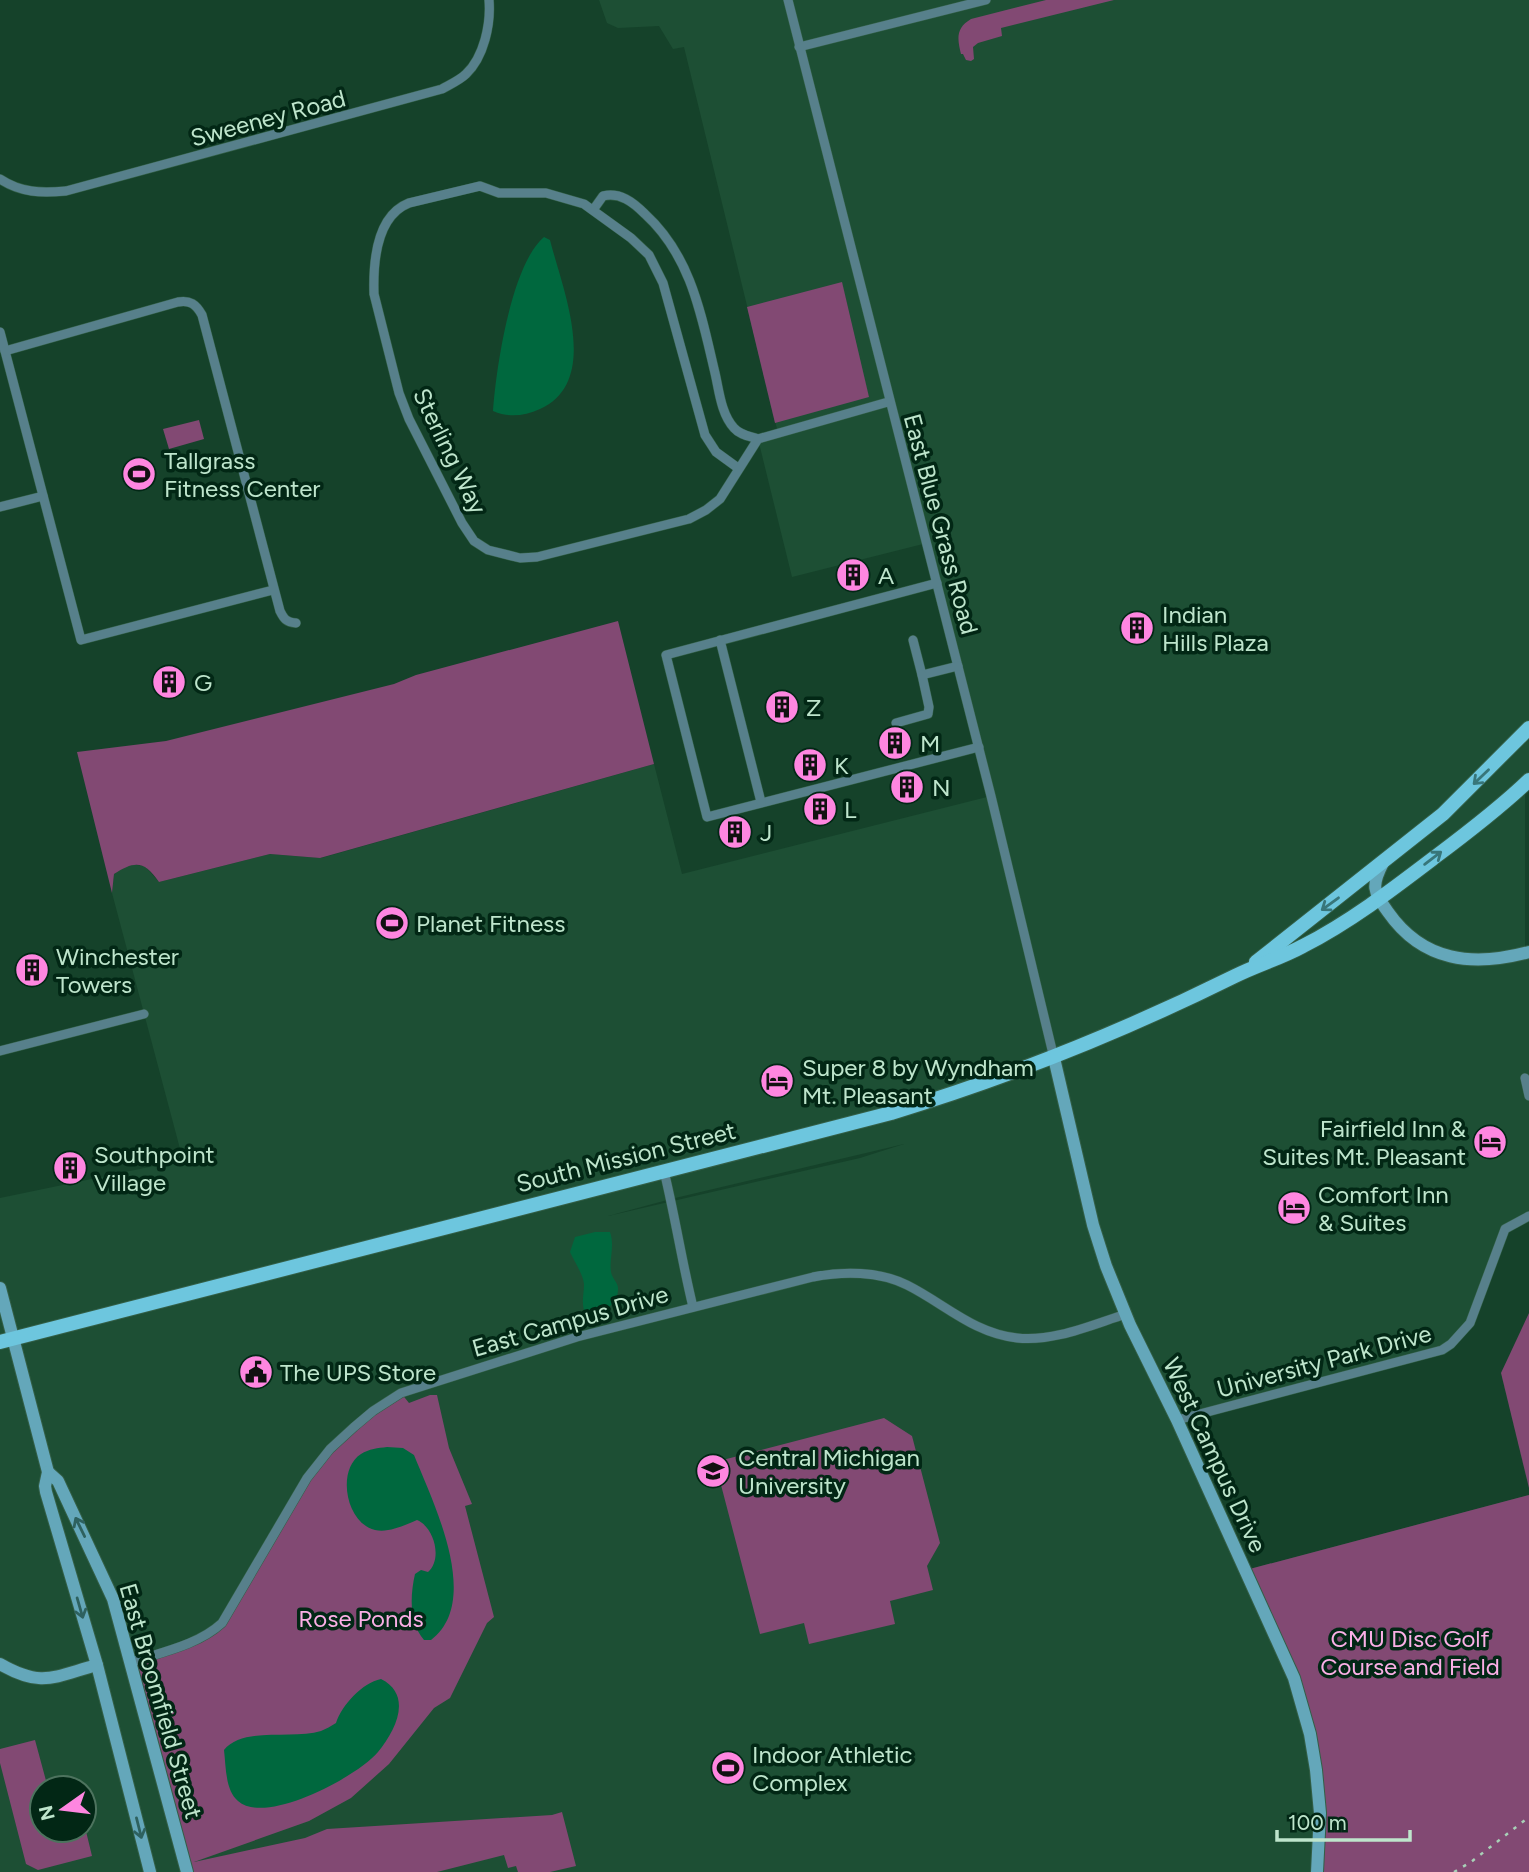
<svg xmlns="http://www.w3.org/2000/svg" width="1529" height="1872" viewBox="0 0 1529 1872" font-family="Figtree,sans-serif">
  <style>
    .built { fill: #1d4f34; fill-rule: evenodd }
    .green { fill: #824973 }
    .water { fill: #00683e }
    .lines { fill: none; stroke-linecap: round; stroke-linejoin: round }
    .street-casing { stroke: #335f47; stroke-width: 10 }
    .secondary-casing { stroke: #335f47; stroke-width: 14 }
    .primary-casing { stroke: #335f47; stroke-width: 16 }
    .street { stroke: #57808b; stroke-width: 9 }
    .secondary { stroke: #64a7ba; stroke-width: 12 }
    .primary { stroke: #6dc6de; stroke-width: 14 }
    .rail { stroke: #a8d0b7; stroke-width: 2.5; stroke-dasharray: 3.5 7; stroke-linecap: butt }
    .oneway { stroke: #38767a }
    .oneway2 { stroke: #2e615f }
    .labels { text-anchor: middle; dominant-baseline: central; stroke-width: 7; stroke-linejoin: round; paint-order: stroke }
    .street-label { font-size: 24px; fill: #bee5cc; stroke: #022715 }
    .poi-label { font-size: 24px; fill: #bee5cc; stroke: #022715; text-anchor: start }
    .park-label { font-size: 24px; fill: #fbafe6; stroke: #022715 }
  </style>
  <rect width="100%" height="100%" fill="#15422a"/>
  <path class="built" d="M599,0H1529V780L1525,784V953L1529,952V1217L1505,1229L1470,1323L1451,1344L1178,1420L1246,1570L1529,1495V1872H0V1198L183,1160L112,893L114,874L129,864L145,866L159,882L270,854L321,858L654,764L682,874L991,796L927,543L792,577L758,439L778,433L684,47L673,49L659,26L618,28L607,23ZM904,1144L860,1158L608,1216L671,1199ZM42,1788H84V1830H42Z"/>
  <g class="green">
    <path d="M1046,0H1114L1001,28L1002,36L978,43L973,47L974,59L971,61L966,60L963,54H961C957,38 956,28 971,19Z"/>
    <polygon points="842,282 869,397 775,423 747,307"/>
    <polygon points="199,420 204,439 169,449 163,429"/>
    <path d="M618,621L654,764L320,858L270,854L159,882C145,861 135,860 114,874L112,893L77,752L166,741L394,684L416,675Z"/>
    <polygon points="1529,1313 1529,1488 1501,1373"/>
    <polygon points="401,1393 409,1403 430,1395 437,1395 449,1448 472,1504 465,1506 494,1617 487,1623 450,1698 434,1708 389,1764 351,1798 309,1821 194,1862 305,1838 327,1829 552,1815 562,1812 576,1866 550,1872 518,1872 516,1866 508,1868 504,1855 437,1872 186,1872 132,1662 214,1631 320,1461"/>
    <polygon points="884,1418 912,1436 940,1543 927,1566 933,1590 890,1601 895,1624 809,1644 804,1623 760,1634 715,1462"/>
    <polygon points="1529,1495 1529,1872 1315,1872 1316,1770 1296,1686 1246,1570"/>
    <polygon points="35,1740 48,1788 42,1788 42,1830 84,1830 84,1823 92,1856 38,1870 26,1864 0,1763 0,1749"/>
  </g>
  <g class="water">
    <path d="M544,237L550,240C562,288 602,381 540,409C524,416 509,418 493,411C496,369 511,265 544,237Z"/>
    <path d="M595,1232H610C615,1246 609,1259 611,1272C612,1278 618,1283 618,1288C619,1306 600,1314 587,1317C580,1305 584,1296 584,1284C583,1274 574,1261 570,1252L575,1237Z"/>
    <path d="M387,1447L403,1448L414,1455C432,1500 483,1601 431,1640H424C409,1623 410,1596 415,1574L421,1570L428,1572C443,1559 434,1527 417,1520C405,1525 389,1533 375,1530C346,1523 336,1470 361,1454C369,1449 378,1448 387,1447Z"/>
    <path d="M381,1679C413,1695 396,1730 378,1752C358,1776 266,1826 238,1801C225,1790 226,1766 224,1750C243,1726 293,1740 321,1731C326,1729 331,1726 336,1723C342,1705 362,1683 381,1679Z"/>
  </g>
  <g class="lines">
    <g class="street-casing">
      <g id="street">
        <polyline points="788,0 991,796 1054,1058"/>
        <polyline points="799,47 986,0"/>
        <path d="M0,179C21,193 41,193 66,191L442,89C449,85 460,80 466,74C484,57 491,24 489,0"/>
        <path d="M593,210L603,196C620,192 633,202 645,214C691,256 701,314 715,373C719,390 721,414 734,428C740,435 749,436 758,439"/>
        <polyline points="0,332 81,640 273,590"/>
        <path d="M5,351L178,302C190,300 196,304 202,315L280,611C284,619 286,622 296,623"/>
        <path d="M738,468L716,452L705,435L663,283L649,255L631,238L584,204L546,193H499L480,186L409,203C376,216 373,262 374,294L399,393L409,419L462,523L474,541L488,550L520,558L537,557L689,519L706,510L720,499L758,439L888,402"/>
        <polyline points="0,507 43,496"/>
        <polyline points="937,583 666,655 707,817 979,747"/>
        <polyline points="720,640 761,802"/>
        <polyline points="913,640 922,675 958,666"/>
        <polyline points="896,723 928,714 929,707 922,675"/>
        <polyline points="0,1051 144,1014"/>
        <polyline points="1525,1078 1529,1096"/>
        <path d="M664,1171C675,1216 682,1262 693,1307"/>
        <polyline points="1177,1420 1442,1350 1451,1344 1470,1323 1505,1229 1529,1216"/>
        <path d="M132,1662C162,1652 198,1645 222,1623L307,1478L330,1449L354,1427L373,1411L401,1393L577,1337L813,1277C843,1271 879,1271 907,1285C945,1304 973,1333 1017,1338C1054,1342 1091,1325 1126,1314"/>
      </g>
    </g>
    <g class="secondary-casing">
      <g id="secondary">
        <path d="M1383,863C1371,886 1373,891 1388,912C1423,962 1473,967 1529,952"/>
        <polyline points="1054,1058 1093,1225 1106,1266 1130,1325 1177,1420 1294,1678 1310,1734 1316,1770 1320,1813 1317,1872"/>
        <polyline points="0,1288 48,1472 45,1486 46,1492 97,1665 150,1872"/>
        <polyline points="48,1472 58,1481 113,1599 187,1872"/>
        <path d="M0,1664C42,1688 53,1677 97,1665"/>
      </g>
    </g>
    <g class="primary-casing">
      <g id="primary">
        <polyline points="1256,962 1443,814 1529,728"/>
        <path d="M0,1342L891,1113C1010,1077 1124,1031 1235,976C1257,965 1281,958 1303,946C1350,922 1393,889 1435,857C1467,833 1500,808 1529,780"/>
      </g>
    </g>
    <use href="#street" class="street"/>
    <use href="#secondary" class="secondary"/>
    <use href="#primary" class="primary"/>
    <polyline class="rail" points="1454,1872 1471,1862 1529,1817"/>
  </g>
  <defs><path id="oneway-shaft" d="M-6 0H5M1.5-3L5.5 0L1.5 3" fill="none" stroke-width="1.6" stroke-linecap="round" stroke-linejoin="round" transform="scale(1.75)"/></defs>
  <g class="oneway">
    <use href="#oneway-shaft" transform="translate(1481 777) rotate(136)"/>
    <use href="#oneway-shaft" transform="translate(1433 858) rotate(-37)"/>
    <use href="#oneway-shaft" transform="translate(1330 904) rotate(144)"/>
  </g>
  <g class="oneway2">
    <use href="#oneway-shaft" transform="translate(80 1527) rotate(-116)"/>
    <use href="#oneway-shaft" transform="translate(80 1608) rotate(74)"/>
    <use href="#oneway-shaft" transform="translate(139 1828) rotate(76)"/>
  </g>
  <defs>
    <g id="stadium-disc" transform="scale(1.75)"><circle r="9.5" fill="#fe86e0" stroke="#022715"/><path d="M0-5a6.5 5 0 1 0 0 10a6.5 5 0 1 0 0-10ZM-3.5-1.8h7v3.6h-7Z" fill="#111"/></g>
    <g id="building-disc" transform="scale(1.75)"><circle r="9.5" fill="#fe86e0" stroke="#022715"/><path d="M-4-6H4V6H1V3H-1V6H-4ZM-2.5-4.3h1.7v1.8h-1.7ZM.8-4.3h1.7v1.8H.8ZM-2.5-1h1.7V.8h-1.7ZM.8-1h1.7V.8H.8Z" fill="#111"/></g>
    <g id="hotel-disc" transform="scale(1.75)"><circle r="9.5" fill="#fe86e0" stroke="#022715"/><path d="M-6-4.5h1.5V1H6V5H4.5V3h-9V5H-6ZM-4 0a1.8 1.8 0 1 1 3.6 0ZM.5 0V-2.5h3Q6-2.5 6 0Z" fill="#111"/></g>
    <g id="civic-disc" transform="scale(1.75)"><circle r="9.5" fill="#fe86e0" stroke="#022715"/><path d="M-.6-6.5H3V-4.5H.6V-3L4-1V1h2V6H-6V1h2V-1L-.6-3ZM-1.2 2.5V6h2.4V2.5Z" fill="#111"/></g>
    <g id="university-disc" transform="scale(1.75)"><circle r="9.5" fill="#fe86e0" stroke="#022715"/><path d="M0-5L7-2L0 1L-7-2ZM-4 1L0 2.5L4 1V4Q0 6-4 4Z" fill="#111"/></g>
  </defs>
  <g fill-rule="evenodd">
    <use href="#stadium-disc" x="139" y="474"/>
    <use href="#building-disc" x="853" y="575"/>
    <use href="#building-disc" x="1137" y="628"/>
    <use href="#building-disc" x="169" y="682"/>
    <use href="#building-disc" x="782" y="707"/>
    <use href="#building-disc" x="895" y="743"/>
    <use href="#building-disc" x="810" y="765"/>
    <use href="#building-disc" x="907" y="787"/>
    <use href="#building-disc" x="820" y="809"/>
    <use href="#building-disc" x="735" y="832"/>
    <use href="#stadium-disc" x="392" y="923"/>
    <use href="#building-disc" x="32" y="970"/>
    <use href="#hotel-disc" x="777" y="1081"/>
    <use href="#hotel-disc" x="1490" y="1142"/>
    <use href="#building-disc" x="70" y="1168"/>
    <use href="#hotel-disc" x="1294" y="1208"/>
    <use href="#civic-disc" x="256" y="1372"/>
    <use href="#university-disc" x="713" y="1471"/>
    <use href="#stadium-disc" x="728" y="1768"/>
  </g>
  <g class="labels">
    <g class="street-label">
      <text transform="translate(268 118) rotate(-15)">Sweeney Road</text>
      <text transform="translate(450 451) rotate(64)">Sterling Way</text>
      <text transform="translate(941 524) rotate(75)">East Blue Grass Road</text>
      <text transform="translate(626 1157) rotate(-14)">South Mission Street</text>
      <text transform="translate(570 1321) rotate(-16)">East Campus Drive</text>
      <text transform="translate(1324 1361) rotate(-15)">University Park Drive</text>
      <text transform="translate(1215 1455) rotate(65)">West Campus Drive</text>
      <text transform="translate(161 1701) rotate(74)">East Broomfield Street</text>
    </g>
    <g class="poi-label">
      <text x="164" y="460">Tallgrass<tspan x="164" dy="28">Fitness Center</tspan></text>
      <text x="878" y="575">A</text>
      <text x="1162" y="614">Indian<tspan x="1162" dy="28">Hills Plaza</tspan></text>
      <text x="194" y="682">G</text>
      <text x="806" y="707">Z</text>
      <text x="920" y="743">M</text>
      <text x="834" y="765">K</text>
      <text x="932" y="787">N</text>
      <text x="844" y="809">L</text>
      <text x="760" y="832">J</text>
      <text x="416" y="923">Planet Fitness</text>
      <text x="56" y="956">Winchester<tspan x="56" dy="28">Towers</tspan></text>
      <text x="802" y="1067">Super 8 by Wyndham<tspan x="802" dy="28">Mt. Pleasant</tspan></text>
      <text x="1466" y="1128" text-anchor="end">Fairfield Inn &amp;<tspan x="1466" dy="28">Suites Mt. Pleasant</tspan></text>
      <text x="94" y="1154">Southpoint<tspan x="94" dy="28">Village</tspan></text>
      <text x="1318" y="1194">Comfort Inn<tspan x="1318" dy="28">&amp; Suites</tspan></text>
      <text x="280" y="1372">The UPS Store</text>
      <text x="738" y="1457">Central Michigan<tspan x="738" dy="28">University</tspan></text>
      <text x="752" y="1754">Indoor Athletic<tspan x="752" dy="28">Complex</tspan></text>
    </g>
    <g class="park-label">
      <text x="361" y="1618">Rose Ponds</text>
      <text x="1410" y="1638">CMU Disc Golf<tspan x="1410" dy="28">Course and Field</tspan></text>
    </g>
  </g>
  <g transform="translate(63 1809) rotate(256)"><circle r="33" fill="#022715" stroke="#4d735e" stroke-width="2"/>
  <path d="M0-5L12 26L0 18L-12 26Z" fill="#fe86e0"/>
  <text y="-10" font-size="19" font-weight="bold" text-anchor="middle" fill="#bee5cc">N</text>
  </g>
  <path d="M1277 1830v10h133v-10" fill="none" stroke="#bee5cc" stroke-width="3.5"/>
  <text x="1288" y="1830" font-size="21" fill="#bee5cc" stroke="#022715" stroke-width="5" paint-order="stroke">100 m</text>
</svg>
